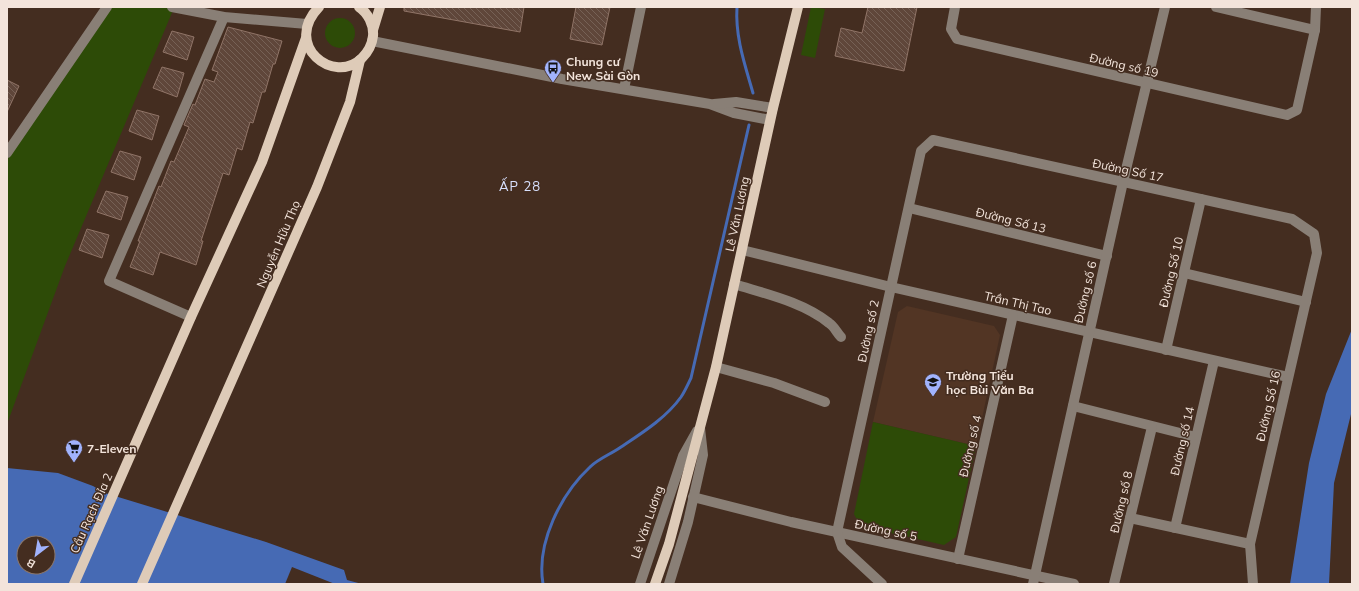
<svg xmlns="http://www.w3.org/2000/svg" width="1359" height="591" viewBox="0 0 1359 591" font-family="Mulish,sans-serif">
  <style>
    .built { fill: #523524 }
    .green { fill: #2d4b07 }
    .water { fill: #466ab4; fill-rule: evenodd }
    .pier { fill: #442d20 }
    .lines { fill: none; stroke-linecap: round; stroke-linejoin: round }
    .stream { stroke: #466ab4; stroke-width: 3 }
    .building { fill: url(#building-back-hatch); stroke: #907467 }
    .minor { stroke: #897f76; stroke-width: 10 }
    .major { stroke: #decbb8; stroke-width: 10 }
    .labels { text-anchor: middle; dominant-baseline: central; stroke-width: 3; stroke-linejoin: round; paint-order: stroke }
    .poi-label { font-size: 12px; font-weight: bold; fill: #f3e4db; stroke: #442d20; text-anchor: start }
    .street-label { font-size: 12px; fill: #f3e4db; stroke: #442d20 }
    .neighbourhood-label { font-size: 13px; letter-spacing: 1px; fill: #d8e0fd; stroke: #442d20 }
  </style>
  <defs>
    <pattern id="building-back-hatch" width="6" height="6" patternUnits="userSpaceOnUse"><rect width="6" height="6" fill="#5f463a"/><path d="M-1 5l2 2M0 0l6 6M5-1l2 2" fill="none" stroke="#766156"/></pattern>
  </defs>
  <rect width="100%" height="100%" fill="#442d20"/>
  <polygon class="built" points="907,306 994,326 1000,335 976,446 873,422 898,312"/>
  <g class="green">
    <polygon points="106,7 174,8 65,266 7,424 7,153"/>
    <polygon points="811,7 825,9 815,58 801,55"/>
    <circle cx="340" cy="33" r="15"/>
    <polygon points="873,422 976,446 956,537 944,545 860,526 854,514"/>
  </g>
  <g class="water">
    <polygon points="1352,329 1352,410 1334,483 1329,584 1290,584 1309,463 1326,394"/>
    <path d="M7,468L58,473L93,486L105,493L266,542L344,570L347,580L362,584H7ZM24,543H48V567H24Z"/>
  </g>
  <polygon class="pier" points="292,567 335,584 285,584"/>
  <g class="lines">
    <g class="stream">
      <path d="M737,7C735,37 745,65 753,93"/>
      <path d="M543,584C536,543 561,494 590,467C598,459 611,454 621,447C642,433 666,418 681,397C685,391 688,384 691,378L749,125"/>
    </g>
  </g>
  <g class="building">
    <polygon points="404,7 524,7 520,32 404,11"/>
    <polygon points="576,7 610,7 602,45 570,39"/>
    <polygon points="868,7 917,7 904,71 835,56 841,28 862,33"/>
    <polygon points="228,27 282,41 275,64 273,64 265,92 262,92 253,123 250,122 242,150 237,148 229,175 223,173 201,241 203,241 196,265 160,252 153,275 130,267 140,241 138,241 159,186 161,187 171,161 174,162 189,127 184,125 193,104 195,105 205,79 214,82 218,72 212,70"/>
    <polygon points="172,31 194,37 187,60 163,52"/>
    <polygon points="162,67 184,73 177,97 153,88"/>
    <polygon points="7,80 19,86 7,112"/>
    <polygon points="137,110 159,116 152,140 129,131"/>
    <polygon points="120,151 141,157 134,180 111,172"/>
    <polygon points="106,191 128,197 121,220 97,212"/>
    <polygon points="87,229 109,235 102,258 79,250"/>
  </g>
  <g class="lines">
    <g class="minor">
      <polyline points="172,7 224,17 307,24"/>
      <polyline points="955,7 951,29 957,39 1287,115 1297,110 1315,30 1316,7"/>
      <polyline points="1216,7 1315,30"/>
      <polyline points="372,41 562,79 710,104 734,113 770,120"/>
      <polyline points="624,89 641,7"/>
      <polyline points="714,104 736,102 773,108"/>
      <polyline points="7,153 107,7"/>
      <polyline points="909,208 1107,256"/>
      <polyline points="742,250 891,287 1288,377"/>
      <polyline points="1184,273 1306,302"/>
      <path d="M734,284C766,294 803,302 829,323C834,326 837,333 841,337"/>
      <polyline points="191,317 109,281 224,17"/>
      <polyline points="1166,350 1201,199"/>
      <polyline points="716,367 774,383 825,402"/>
      <polyline points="1073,406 1196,437"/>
      <polyline points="693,497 791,522 1074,584"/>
      <polyline points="1130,518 1250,544"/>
      <polyline points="1175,528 1214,361"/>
      <polyline points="958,559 1013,315"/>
      <polyline points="640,584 683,456 697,431"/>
      <polyline points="669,584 688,522 703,455 700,428"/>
      <polyline points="882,584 842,547 837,532 921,151 933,140 1292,219 1314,234 1317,253 1250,544 1253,584"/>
      <polyline points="1033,584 1123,182 1165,7"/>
      <polyline points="1114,584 1152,427"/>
    </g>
    <g class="major">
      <path d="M319,7C282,45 334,86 362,58C368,52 372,45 373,36C374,25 368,13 359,7"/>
      <polyline points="373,30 380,7"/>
      <polyline points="74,584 191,317 262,162 306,38"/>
      <polyline points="142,584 317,187 350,102 360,60"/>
      <polyline points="655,584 669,544 716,367 773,108 798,7"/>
    </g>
  </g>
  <defs>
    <g id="bus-pin" transform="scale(0.9)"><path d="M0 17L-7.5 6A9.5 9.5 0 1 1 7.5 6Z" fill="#a1b3fd" stroke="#442d20"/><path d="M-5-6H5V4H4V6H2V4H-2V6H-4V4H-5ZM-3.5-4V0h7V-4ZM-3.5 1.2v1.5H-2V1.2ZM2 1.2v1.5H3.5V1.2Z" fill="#111"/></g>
    <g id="school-pin" transform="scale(0.9)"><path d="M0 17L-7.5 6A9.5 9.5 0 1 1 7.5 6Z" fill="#a1b3fd" stroke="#442d20"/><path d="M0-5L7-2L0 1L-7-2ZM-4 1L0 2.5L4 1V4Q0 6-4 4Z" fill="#111"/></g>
    <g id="supermarket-pin" transform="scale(0.9)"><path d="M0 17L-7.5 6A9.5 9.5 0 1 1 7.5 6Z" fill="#a1b3fd" stroke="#442d20"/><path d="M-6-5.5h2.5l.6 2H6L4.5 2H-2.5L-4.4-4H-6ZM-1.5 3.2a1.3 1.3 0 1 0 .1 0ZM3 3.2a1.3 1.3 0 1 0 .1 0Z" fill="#111"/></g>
  </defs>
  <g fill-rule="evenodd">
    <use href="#bus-pin" x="553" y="68"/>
    <use href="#school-pin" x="933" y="382"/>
    <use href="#supermarket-pin" x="74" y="448"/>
  </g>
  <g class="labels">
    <g class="poi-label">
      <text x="566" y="61">Chung cư<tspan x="566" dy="14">New Sài Gòn</tspan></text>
      <text x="946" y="375">Trường Tiểu<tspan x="946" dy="14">học Bùi Văn Ba</tspan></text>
      <text x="87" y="448">7-Eleven</text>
    </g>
    <g class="street-label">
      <text transform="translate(1124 65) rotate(13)">Đường số 19</text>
      <text transform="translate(1128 170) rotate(12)">Đường Số 17</text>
      <text transform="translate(737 214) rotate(-78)">Lê Văn Lương</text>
      <text transform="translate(1011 220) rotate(14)">Đường Số 13</text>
      <text transform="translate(278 244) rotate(-67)">Nguyễn Hữu Thọ</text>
      <text transform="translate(1171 272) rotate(-77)">Đường Số 10</text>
      <text transform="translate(1085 292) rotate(-77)">Đường số 6</text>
      <text transform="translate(1018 303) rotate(13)">Trần Thị Tao</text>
      <text transform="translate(868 331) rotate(-78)">Đường số 2</text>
      <text transform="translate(1268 406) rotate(-77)">Đường Số 16</text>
      <text transform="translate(1182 441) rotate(-77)">Đường số 14</text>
      <text transform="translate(970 446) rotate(-77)">Đường số 4</text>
      <text transform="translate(1121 502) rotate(-77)">Đường số 8</text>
      <text transform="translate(91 513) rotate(-66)">Cầu Rạch Đỉa 2</text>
      <text transform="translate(647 522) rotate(-71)">Lê Văn Lương</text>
      <text transform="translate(886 530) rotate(12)">Đường số 5</text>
    </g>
    <g class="neighbourhood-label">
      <text x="520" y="186">ẤP 28</text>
    </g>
  </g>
  <rect width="1359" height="591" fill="none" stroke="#f3e4db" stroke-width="16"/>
  <g transform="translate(36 555) rotate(211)"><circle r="19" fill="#442d20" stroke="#8a766b"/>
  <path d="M0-3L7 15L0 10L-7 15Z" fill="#a1b3fd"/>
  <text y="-6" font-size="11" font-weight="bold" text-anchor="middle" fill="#f3e4db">B</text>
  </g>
</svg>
